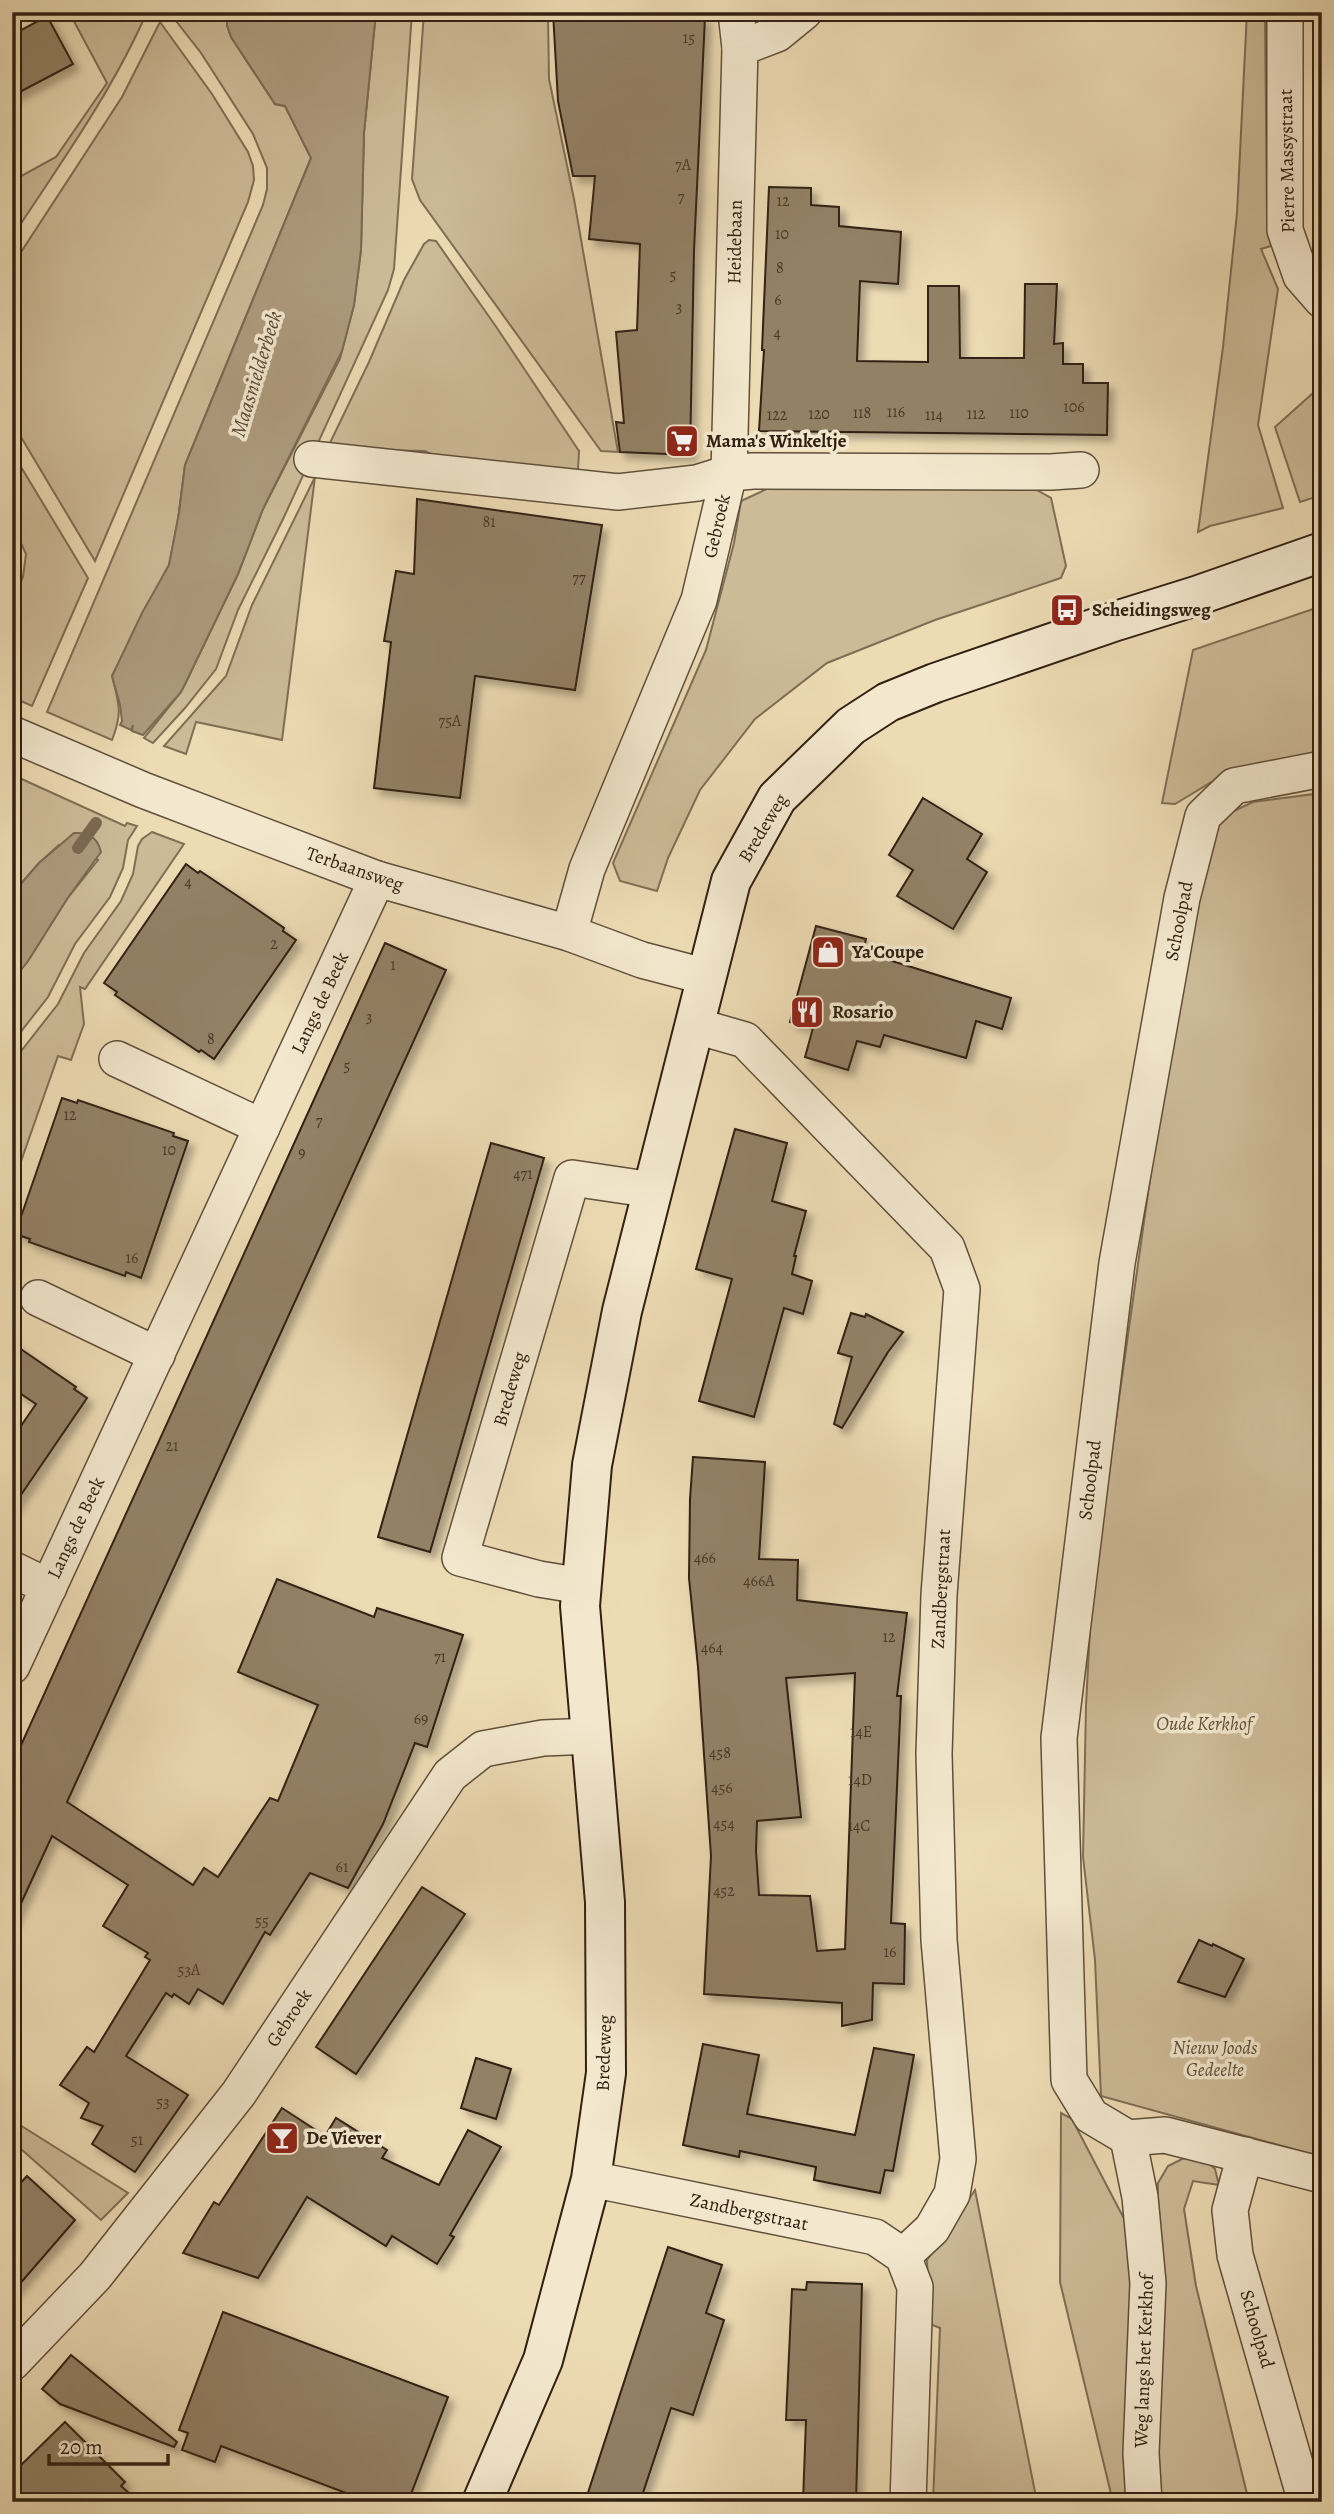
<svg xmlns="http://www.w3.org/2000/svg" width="1334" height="2514" viewBox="0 0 1334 2514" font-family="Alegreya,serif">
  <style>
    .green { fill: #cdbb98; stroke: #7f6e55; stroke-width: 2 }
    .water { fill: #ad9b7d; stroke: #7b6a52; stroke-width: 2 }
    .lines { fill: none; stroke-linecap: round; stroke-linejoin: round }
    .stream { stroke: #7b6a52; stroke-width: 12 }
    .building { fill: #938166; stroke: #312012; stroke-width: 2; fill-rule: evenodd; filter: url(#shadow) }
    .minor-casing { stroke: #604f3a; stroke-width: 38 }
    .secondary-casing { stroke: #312012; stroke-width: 42 }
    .minor { stroke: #f3e8ce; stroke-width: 35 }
    .secondary { stroke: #f3e8ce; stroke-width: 38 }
    .labels { text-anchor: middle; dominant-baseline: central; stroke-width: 7; stroke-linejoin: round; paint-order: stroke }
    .number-label { font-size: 16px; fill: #4a3827 }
    .street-label { font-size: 19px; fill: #312012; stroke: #f3e8ce }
    .poi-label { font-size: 19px; font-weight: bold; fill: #312012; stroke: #f3e8ce; text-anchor: start }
    .park-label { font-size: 19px; font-style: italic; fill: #604e3a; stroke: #f3e8ce }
    .water-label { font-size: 21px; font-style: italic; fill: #5c4b37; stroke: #f3e8ce }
  </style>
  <defs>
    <filter id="shadow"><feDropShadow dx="6" dy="6" stdDeviation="3.5" flood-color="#0004"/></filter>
  </defs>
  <rect width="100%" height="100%" fill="#eddbb4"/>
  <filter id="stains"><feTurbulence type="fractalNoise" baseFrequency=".00286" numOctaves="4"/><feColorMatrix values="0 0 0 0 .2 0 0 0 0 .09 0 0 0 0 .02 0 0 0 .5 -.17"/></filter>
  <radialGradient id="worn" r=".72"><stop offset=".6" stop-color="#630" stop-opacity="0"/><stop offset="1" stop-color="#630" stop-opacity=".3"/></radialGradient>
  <g class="green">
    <path d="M69,12H147C112,92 60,164 12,237V181L56,157L107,83Z"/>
    <path d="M169,12H227V25L231,37L275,104L285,106L311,158L185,465L178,519L169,565L112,676C119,705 123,712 112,740L47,712L263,205L267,189V168L253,134L201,53Z"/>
    <polygon points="376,12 412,12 394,269 388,290 284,517 238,610 216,669 185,708 153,743 144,738 181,692 187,680 238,574 263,509 340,359 344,343 354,305 361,250 364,133"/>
    <polygon points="424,12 548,12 549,79 574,199 618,452 601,451 420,200 412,179"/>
    <polygon points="1247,12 1265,12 1267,214 1271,246 1261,249 1278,289 1258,425 1283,508 1210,526 1198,532 1223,347 1237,213"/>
    <polygon points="160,22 212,94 248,152 253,166 254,180 248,202 95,561 12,422 12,266 122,97"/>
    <polygon points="429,240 436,241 497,328 579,451 578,470 453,465 425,451 327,449 369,362 404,280 424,244"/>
    <polygon points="1322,385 1322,495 1300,502 1275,427"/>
    <polygon points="12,452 88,578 32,706 12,697 12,602 23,577 26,554 12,524"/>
    <polygon points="315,477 282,740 196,722 186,754 164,746 226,676 252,605"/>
    <polygon points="769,488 1033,488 1051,498 1066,566 1061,578 935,620 827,663 755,719 700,790 668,858 657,891 620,881 613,863 706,650 734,543 741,501"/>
    <polygon points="1322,606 1322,753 1233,769 1175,804 1162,803 1193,650"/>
    <polygon points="15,776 125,826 127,823 137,826 128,840 123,868 110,897 75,944 48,997 12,1043 12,981 28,961 67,899 98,860 59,845 39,863 12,894 12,779"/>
    <polygon points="1322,793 1322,2157 1101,2096 1095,1960 1083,1857 1086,1706 1092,1590 1176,995 1202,843 1223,816 1253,802"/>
    <polygon points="152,832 184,844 85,989 80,987 84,1024 71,1060 58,1056 12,1187 12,1067 22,1050 58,1004 84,953 121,901 133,874 138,846 142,839"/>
    <polygon points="1061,2113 1072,2119 1131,2232 1132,2502 1113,2502 1060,2282"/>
    <polygon points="12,2120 128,2193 101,2220 12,2141"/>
    <polygon points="1186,2157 1203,2157 1215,2169 1219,2185 1193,2181 1184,2209 1196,2286 1249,2502 1155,2502 1153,2447 1158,2183 1168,2166"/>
    <polygon points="975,2190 1037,2502 933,2502 940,2328 930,2324 927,2260"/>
  </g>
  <g class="water">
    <polygon points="227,12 376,12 364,133 361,250 354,305 342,351 263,509 238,574 187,680 181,692 143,735 132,731 133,725 131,730 120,725 122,721 120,705 112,676 142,613 169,565 179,513 185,465 311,158 285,106 275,104 231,37 227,25"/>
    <path d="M74,833C88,832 98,838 101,852L67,899L28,961L12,981V894L39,863Z"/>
  </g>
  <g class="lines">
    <polyline class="stream" points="78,848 96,823"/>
  </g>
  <g class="building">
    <polygon points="553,12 613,12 705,17 694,250 690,455 620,452 616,422 624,423 616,332 637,330 640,244 589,239 595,176 573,176 558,101"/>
    <polygon points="47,16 73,64 12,96 12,35"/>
    <polygon points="769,187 811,188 811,205 839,207 839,226 901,232 898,284 860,281 857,361 928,362 928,286 959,286 960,358 1024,358 1025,284 1057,284 1054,344 1063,343 1063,364 1083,364 1083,383 1108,383 1107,435 759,431 764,350 762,350"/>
    <polygon points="417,499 602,525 575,690 475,676 460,798 374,788 391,642 384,641 396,571 414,574"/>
    <polygon points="923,798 982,834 967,859 987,872 953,929 897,896 913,870 889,855"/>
    <polygon points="186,864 198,873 200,871 242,899 284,928 283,931 296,940 214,1059 201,1050 199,1052 157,1024 115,995 117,992 104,983"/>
    <polygon points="816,926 866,939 863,952 1011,998 1002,1029 976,1021 966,1058 884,1035 880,1047 857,1041 848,1070 805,1057 813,1028 790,1022"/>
    <polygon points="385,943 446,970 67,1802 193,1885 204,1868 218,1877 270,1798 278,1801 318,1705 238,1672 277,1579 374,1617 377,1608 463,1635 427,1747 415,1743 383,1824 348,1888 310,1873 270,1935 265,1932 223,2004 198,1989 189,2004 174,1994 172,1997 166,1993 126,2056 188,2095 135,2172 92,2144 103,2126 81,2118 89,2103 60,2085 87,2047 94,2052 150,1960 145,1957 148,1953 103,1926 128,1885 52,1836 12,1923 12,1765"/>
    <polygon points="62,1098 77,1103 78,1100 174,1133 173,1136 188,1141 141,1278 126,1272 125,1276 29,1242 30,1239 15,1234"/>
    <polygon points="735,1129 787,1143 772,1201 806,1211 794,1256 796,1256 792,1274 812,1281 803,1314 784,1308 754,1417 699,1401 732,1279 696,1269"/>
    <polygon points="491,1143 544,1158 430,1552 378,1537"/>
    <polygon points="851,1313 865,1317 866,1314 903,1332 888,1352 842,1428 834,1424 852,1357 838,1353"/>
    <polygon points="12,1343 76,1387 74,1389 87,1398 12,1508 12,1439 36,1404 12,1388"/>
    <path d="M693,1457L765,1462L759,1559L798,1560L797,1600L907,1613L897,1696H901L891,1923L905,1924L904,1984L873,1983L872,2020L842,2026V2003L704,1994L711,1856L698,1667L689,1578L690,1499ZM855,1673L845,1949L817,1951L810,1896L759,1895L756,1851L757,1821L801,1817L786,1678Z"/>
    <polygon points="422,1887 465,1914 356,2074 316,2047"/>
    <polygon points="1199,1940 1212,1946 1213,1944 1244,1959 1225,1997 1178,1982"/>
    <polygon points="703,2044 759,2055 747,2114 855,2135 874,2048 914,2055 893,2171 885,2170 880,2193 814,2180 816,2167 740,2151 739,2157 683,2145"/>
    <polygon points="476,2058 511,2069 496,2119 461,2108"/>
    <polygon points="282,2108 325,2136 336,2118 387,2150 382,2158 439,2185 468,2130 501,2147 450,2235 454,2237 437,2264 392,2236 386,2246 307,2197 258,2278 183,2253 214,2202 219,2205"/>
    <polygon points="27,2176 75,2220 12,2293 12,2192"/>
    <polygon points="668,2247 722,2265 706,2313 724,2320 693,2415 671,2408 640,2502 585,2502"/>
    <polygon points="807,2282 862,2284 856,2502 803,2502 806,2420 786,2420 792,2289 806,2290"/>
    <polygon points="223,2312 448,2397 408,2502 370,2502 221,2446 215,2462 182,2450 188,2433 179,2430"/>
    <polygon points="71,2355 177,2442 174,2447 60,2404 42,2389"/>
    <polygon points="65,2422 125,2482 121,2486 139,2502 12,2502 12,2474"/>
  </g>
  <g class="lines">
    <g class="minor-casing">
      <g id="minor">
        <polyline points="1285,12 1285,230 1301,276 1322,300"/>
        <polyline points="740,48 777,34 804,12"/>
        <polyline points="312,459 618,492 697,483 729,473 753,471 1051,472 1081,470"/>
        <polyline points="12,734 143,790 377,879 569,933 642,960 707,977"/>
        <polyline points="1322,769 1234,786 1203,816 1182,898 1117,1263 1059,1738 1069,2080 1091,2116 1128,2138 1165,2135 1322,2175"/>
        <polyline points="569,933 587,869 699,600 729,473 740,48 736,12"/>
        <polyline points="696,1026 745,1040 947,1248 962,1289 939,1595 934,1754 939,1940 958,2159 952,2194 932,2229 903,2256"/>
        <polyline points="117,1059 262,1127"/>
        <polyline points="38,1298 157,1355"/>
        <polyline points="12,1569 49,1587"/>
        <polyline points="582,1586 539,1579 460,1558 572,1178 653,1190"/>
        <polyline points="12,1666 377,879"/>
        <polyline points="1128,2138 1140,2197 1148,2283 1141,2453 1144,2502"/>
        <polyline points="1245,2155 1230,2210 1235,2255 1306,2502"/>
        <polyline points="591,2179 875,2237 903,2256 915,2287 908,2502"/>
        <polyline points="12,2363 95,2276 239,2093 450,1775 483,1749 543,1738 592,1736"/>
      </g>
    </g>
    <g class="secondary-casing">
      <polyline id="secondary" points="482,2502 543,2360 591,2179 606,2073 605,1902 580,1606 592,1465 622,1311 731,881 777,798 851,726 888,702 935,683 1116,621 1196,596 1322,552"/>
    </g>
    <use href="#minor" class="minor"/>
    <use href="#secondary" class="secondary"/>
  </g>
  <defs>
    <g id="supermarket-square" transform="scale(1.75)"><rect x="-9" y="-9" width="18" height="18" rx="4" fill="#8f2418" stroke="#f3e8ce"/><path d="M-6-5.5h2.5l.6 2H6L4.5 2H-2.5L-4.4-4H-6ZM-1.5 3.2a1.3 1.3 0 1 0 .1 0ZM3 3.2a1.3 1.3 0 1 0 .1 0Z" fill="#fff"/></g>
    <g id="bus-square" transform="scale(1.75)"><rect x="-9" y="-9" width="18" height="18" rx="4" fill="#8f2418" stroke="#f3e8ce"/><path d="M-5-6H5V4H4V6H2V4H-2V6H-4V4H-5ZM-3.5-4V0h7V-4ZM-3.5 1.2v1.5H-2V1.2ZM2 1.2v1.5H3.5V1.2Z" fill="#fff"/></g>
    <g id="shop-square" transform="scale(1.75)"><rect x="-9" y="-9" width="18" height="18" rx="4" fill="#8f2418" stroke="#f3e8ce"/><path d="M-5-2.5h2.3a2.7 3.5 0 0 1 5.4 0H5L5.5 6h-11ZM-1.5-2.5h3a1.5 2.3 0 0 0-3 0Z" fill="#fff"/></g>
    <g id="restaurant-square" transform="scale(1.75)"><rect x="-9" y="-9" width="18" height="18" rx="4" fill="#8f2418" stroke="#f3e8ce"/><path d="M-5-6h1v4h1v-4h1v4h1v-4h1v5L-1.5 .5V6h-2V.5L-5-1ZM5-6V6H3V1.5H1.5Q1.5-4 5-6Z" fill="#fff"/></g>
    <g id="bar-square" transform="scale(1.75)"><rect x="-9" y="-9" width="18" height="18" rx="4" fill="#8f2418" stroke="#f3e8ce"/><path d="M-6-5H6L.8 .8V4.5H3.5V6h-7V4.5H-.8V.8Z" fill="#fff"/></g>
  </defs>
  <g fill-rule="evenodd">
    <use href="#supermarket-square" x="682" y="441"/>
    <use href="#bus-square" x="1067" y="610"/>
    <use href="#shop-square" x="828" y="952"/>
    <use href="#restaurant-square" x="807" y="1012"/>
    <use href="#bar-square" x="282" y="2138"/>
  </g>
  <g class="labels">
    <g class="number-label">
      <text x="689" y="38">15</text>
      <text x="683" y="165">7A</text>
      <text x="681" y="197">7</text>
      <text x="783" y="201">12</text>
      <text x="782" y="234">10</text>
      <text x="780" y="268">8</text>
      <text x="673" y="275">5</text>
      <text x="778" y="300">6</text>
      <text x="679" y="307">3</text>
      <text x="777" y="333">4</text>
      <text x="1074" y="407">106</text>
      <text x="896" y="412">116</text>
      <text x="862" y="413">118</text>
      <text x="1019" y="413">110</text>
      <text x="819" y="414">120</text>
      <text x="976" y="414">112</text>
      <text x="777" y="415">122</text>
      <text x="934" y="415">114</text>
      <text x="489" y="522">81</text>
      <text x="579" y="578">77</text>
      <text x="450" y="721">75A</text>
      <text x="188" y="882">4</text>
      <text x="274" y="944">2</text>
      <text x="393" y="965">1</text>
      <text x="369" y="1017">3</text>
      <text x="211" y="1039">8</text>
      <text x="347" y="1066">5</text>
      <text x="70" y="1115">12</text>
      <text x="319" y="1121">7</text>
      <text x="169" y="1150">10</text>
      <text x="302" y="1153">9</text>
      <text x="523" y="1174">471</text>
      <text x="132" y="1258">16</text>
      <text x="172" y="1446">21</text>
      <text x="705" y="1558">466</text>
      <text x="759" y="1581">466A</text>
      <text x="889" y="1637">12</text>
      <text x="712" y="1648">464</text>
      <text x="440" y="1657">71</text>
      <text x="421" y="1719">69</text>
      <text x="861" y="1732">14E</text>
      <text x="720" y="1753">458</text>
      <text x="860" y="1780">14D</text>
      <text x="722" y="1788">456</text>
      <text x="724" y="1824">454</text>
      <text x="859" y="1826">14C</text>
      <text x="342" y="1867">61</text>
      <text x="724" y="1891">452</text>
      <text x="262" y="1921">55</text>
      <text x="890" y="1952">16</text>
      <text x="189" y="1970">53A</text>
      <text x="163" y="2102">53</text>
      <text x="137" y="2140">51</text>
    </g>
    <g class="street-label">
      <text transform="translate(1287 161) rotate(-91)">Pierre Massystraat</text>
      <text transform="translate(735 242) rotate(-89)">Heidebaan</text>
      <text transform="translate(717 526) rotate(-77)">Gebroek</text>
      <text transform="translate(763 828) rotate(-59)">Bredeweg</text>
      <text transform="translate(355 869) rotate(19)">Terbaansweg</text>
      <text transform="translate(1179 921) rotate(-79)">Schoolpad</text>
      <text transform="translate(320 1003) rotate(-65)">Langs de Beek</text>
      <text transform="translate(510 1389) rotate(-74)">Bredeweg</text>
      <text transform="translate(1090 1480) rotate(-83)">Schoolpad</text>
      <text transform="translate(76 1528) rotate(-65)">Langs de Beek</text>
      <text transform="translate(941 1589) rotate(-87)">Zandbergstraat</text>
      <text transform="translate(289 2018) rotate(-56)">Gebroek</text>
      <text transform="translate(604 2053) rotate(-88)">Bredeweg</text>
      <text transform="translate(749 2212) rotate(12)">Zandbergstraat</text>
      <text transform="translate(1257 2329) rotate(74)">Schoolpad</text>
      <text transform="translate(1144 2361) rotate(-88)">Weg langs het Kerkhof</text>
    </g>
    <g class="poi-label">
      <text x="706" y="441">Mama's Winkeltje</text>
      <text x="1092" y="610">Scheidingsweg</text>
      <text x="852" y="952">Ya'Coupe</text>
      <text x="832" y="1012">Rosario</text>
      <text x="306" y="2138">De Viever</text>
    </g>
    <g class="park-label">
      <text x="1204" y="1724">Oude Kerkhof</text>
      <text x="1215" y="2048">Nieuw Joods<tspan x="1215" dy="22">Gedeelte</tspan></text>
    </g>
    <g class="water-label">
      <text transform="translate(256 374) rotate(-73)">Maasnielderbeek</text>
    </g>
  </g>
  <rect width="1334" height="2514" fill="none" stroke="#eddbb4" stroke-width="42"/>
  <rect x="14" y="14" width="1306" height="2486" fill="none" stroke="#312012" stroke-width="3.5"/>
  <rect x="21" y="21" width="1292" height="2472" fill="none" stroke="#312012" stroke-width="2"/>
  <path d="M49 2454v10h119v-10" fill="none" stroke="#312012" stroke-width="3.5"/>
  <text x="60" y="2454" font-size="21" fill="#312012" stroke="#f3e8ce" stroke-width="5" paint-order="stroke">20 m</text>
  <rect width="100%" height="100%" filter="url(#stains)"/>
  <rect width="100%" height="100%" fill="url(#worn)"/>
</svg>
